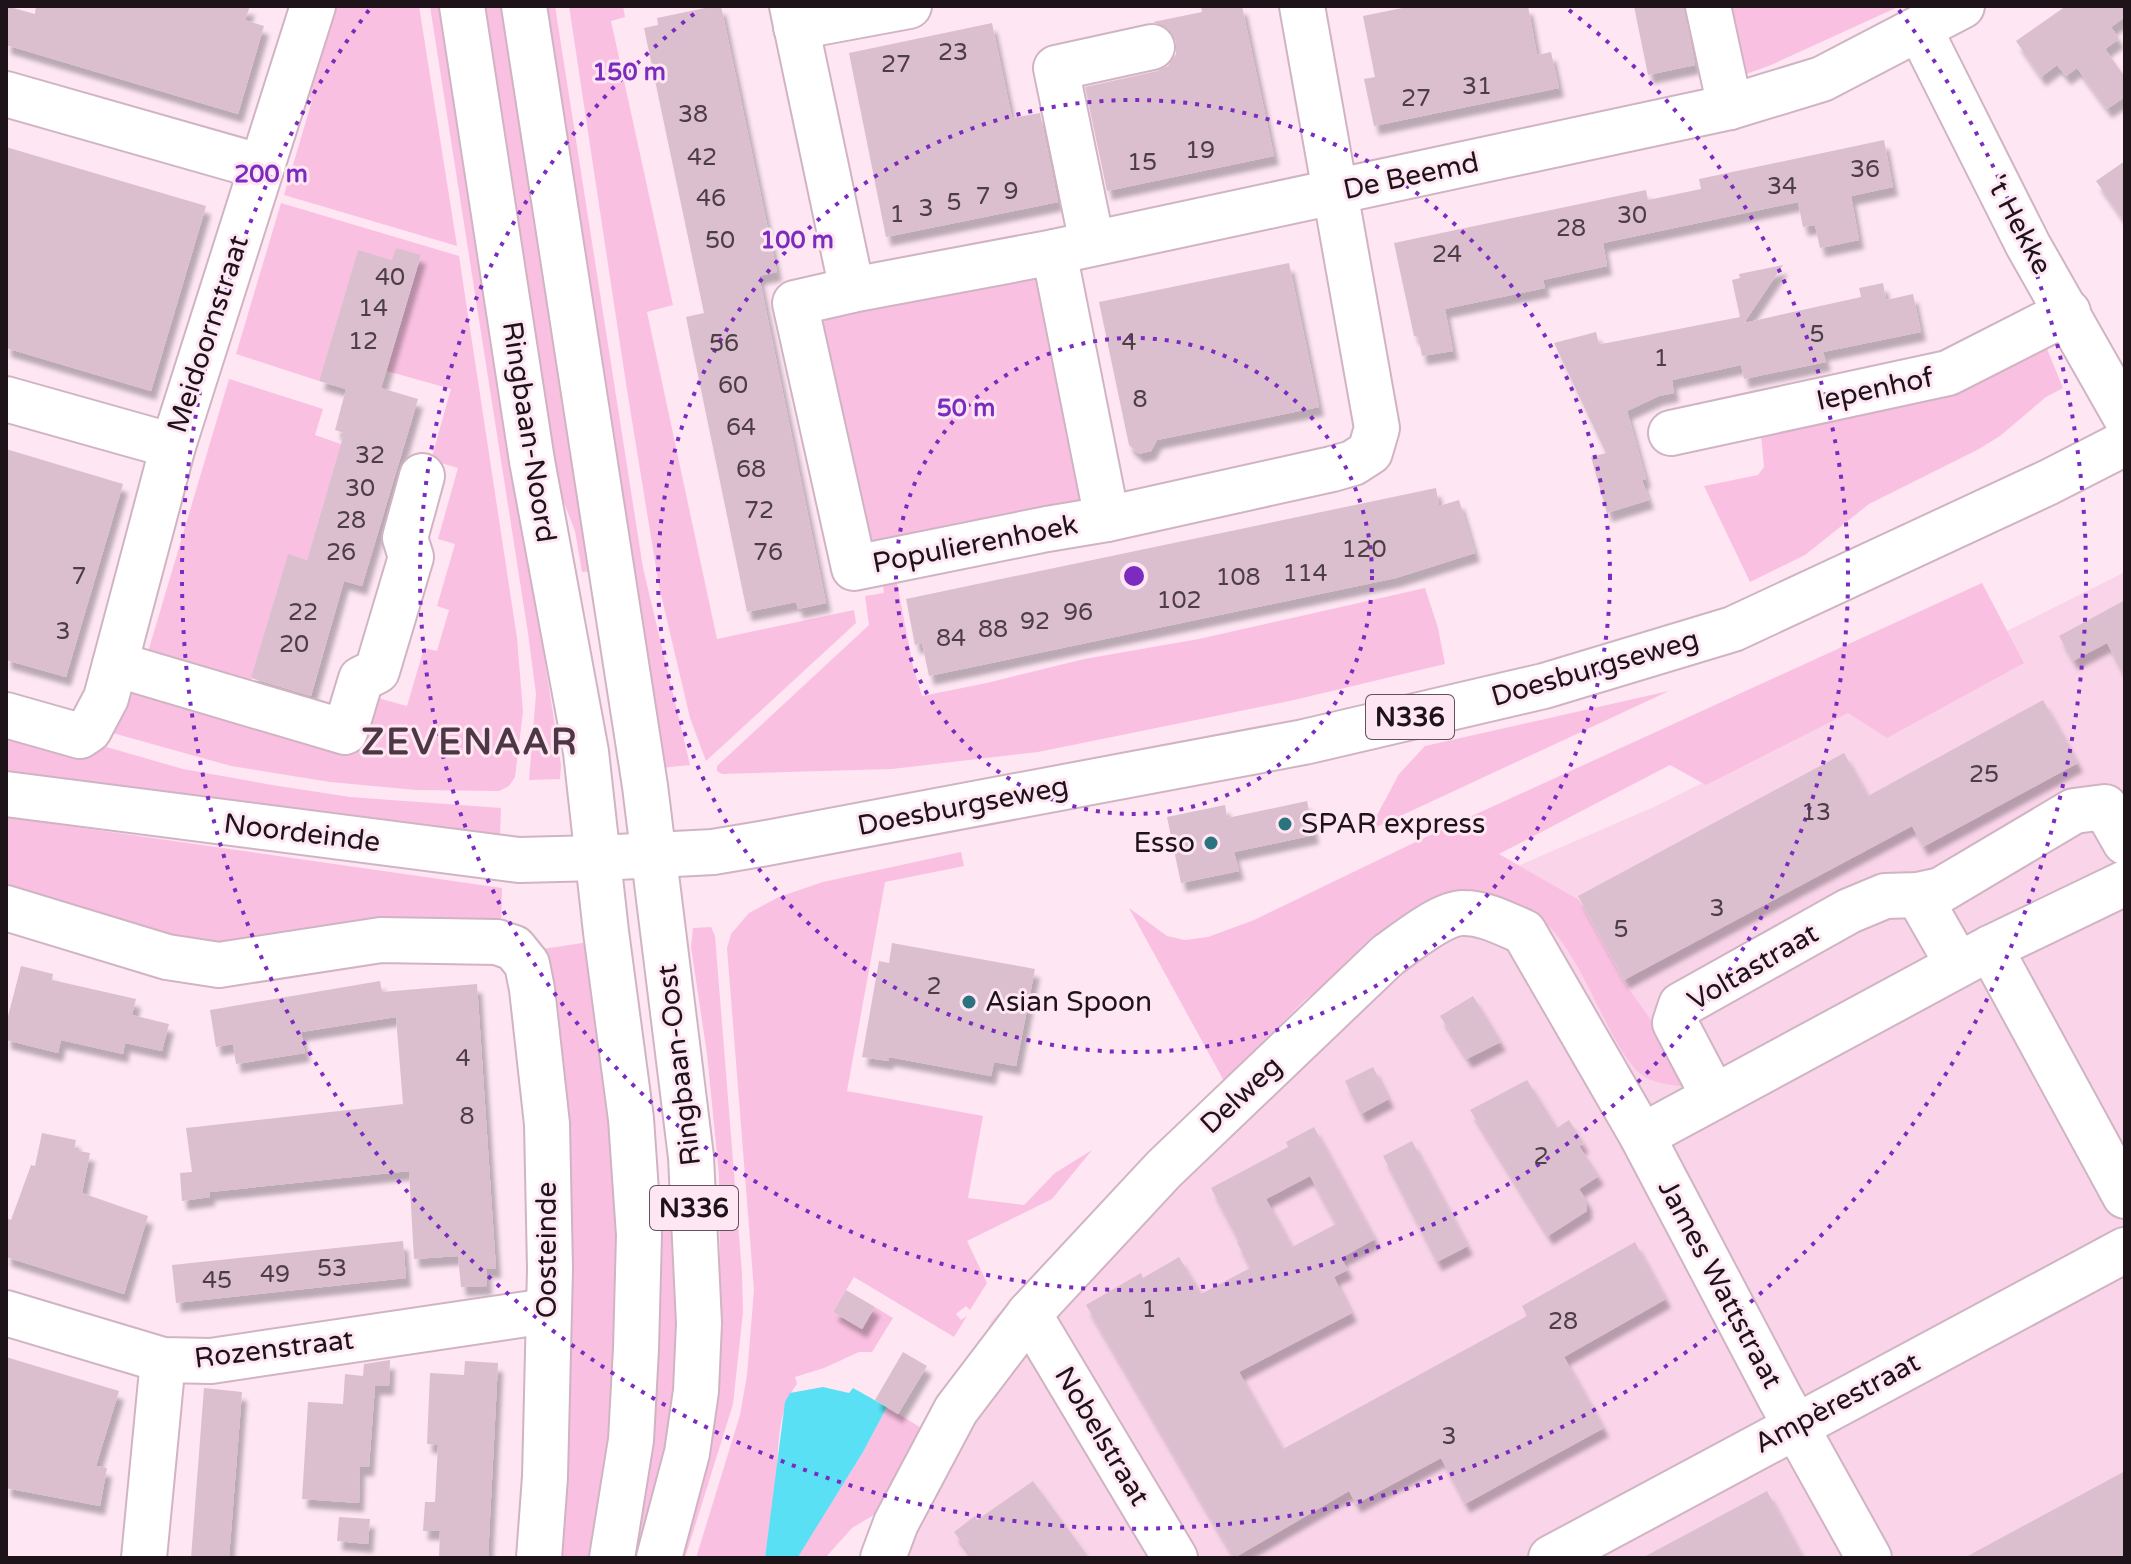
<svg xmlns="http://www.w3.org/2000/svg" width="2131" height="1564" viewBox="0 0 2131 1564" font-family="'Varela Round',sans-serif">
  <style>
    .built { fill: #fad5e9 }
    .green { fill: #fac0e1 }
    .water { fill: #5ae0f5 }
    .building { fill: #dcbfcf; fill-rule: evenodd; filter: url(#shadow) }
    .lines { fill: none; stroke-linecap: round; stroke-linejoin: round }
    .minor-casing { stroke: #d0b4c3; stroke-width: 48 }
    .major-casing { stroke: #d0b4c3; stroke-width: 48 }
    .minor { stroke: #fff; stroke-width: 44 }
    .major { stroke: #fff; stroke-width: 44 }
    .ring { fill: none; stroke: #7b2cbf; stroke-width: 4; stroke-dasharray: 4 8 }
    .poi-dot { fill: #2b737e; stroke: #fee6f3; stroke-width: 3 }
    .labels { text-anchor: middle; dominant-baseline: central; stroke-width: 6; stroke-linejoin: round; paint-order: stroke }
    .number-label { font-size: 24px; fill: #4d3e46 }
    .shield { fill: #fee6f3; stroke: #60525a; stroke-width: 2 }
    .shield-label { font-size: 26px; font-weight: bold; fill: #1d1318 }
    .street-label { font-size: 28px; fill: #1d1318; stroke: #fee6f3 }
    .poi-label { font-size: 28px; fill: #1d1318; stroke: #fee6f3; text-anchor: start }
    .district-label { font-size: 36px; font-weight: bold; letter-spacing: 2px; fill: #4e3744; stroke: #fee6f3 }
    .centre { fill: #7b2cbf; stroke: #fee6f3; stroke-width: 4 }
    .ring-label { font-size: 24px; text-anchor: middle; font-weight: bold; fill: #7b2cbf; stroke: #fee6f3; stroke-width: 6; stroke-linejoin: round; paint-order: stroke }
  </style>
  <defs>
    <filter id="shadow"><feDropShadow dx="5" dy="9" stdDeviation="2" flood-color="#0004"/></filter>
  </defs>
  <rect width="100%" height="100%" fill="#fee6f3"/>
  <polygon class="built" points="2125,572 2125,1558 899,1558 991,1321 1405,915 1656,806"/>
  <g class="green">
    <polygon points="331,6 419,6 457,246 284,195 312,101 306,91"/>
    <polygon points="430,6 443,6 561,765 560,779 529,780 536,694 528,633"/>
    <polygon points="479,6 508,6 594,571 582,572 575,531 558,487"/>
    <polygon points="543,6 555,6 643,568 690,765 661,768"/>
    <polygon points="569,6 623,6 625,17 611,21 673,305 647,312 717,639 854,610 856,623 706,761 690,718 659,586 627,390"/>
    <polygon points="1716,6 1900,6 1771,65 1738,77"/>
    <polygon points="281,203 459,256 517,638 523,712 515,777 509,786 499,791 416,790 330,782 231,766 109,732 120,690 138,683 356,746 371,696 407,706 424,648 437,651 449,610 437,606 455,544 438,539 458,468 431,460 451,389 387,371 421,255 392,260 358,251 319,381 236,354"/>
    <polygon points="1042,275 1083,502 871,544 821,326 827,318"/>
    <polygon points="2045,344 2063,388 2046,397 2000,436 1979,449 1869,504 1805,555 1750,582 1704,486 1758,475 1764,467 1760,425"/>
    <polygon points="229,379 323,409 315,435 341,444 307,560 288,555 247,693 145,662"/>
    <polygon points="895,573 913,666 922,696 987,683 1084,659 1199,639 1425,588 1438,628 1445,664 1294,700 1038,752 892,769 722,774 717,771 717,766 869,625 865,596 884,593 882,576"/>
    <path d="M1982,583L2024,663L1887,738L1848,713L1706,785L1670,765L1499,854L1579,900L1624,982L1663,1037L1689,1087C1672,1085 1650,1084 1637,1071C1599,1031 1575,922 1517,906C1498,900 1454,902 1432,901L1305,1000L1224,1081L1129,908L1167,936L1185,940L1208,937L1254,920L1426,837Z"/>
    <polygon points="1669,691 1368,831 1368,832 1399,774 1425,746"/>
    <polygon points="6,730 103,746 183,769 272,785 350,797 501,808 500,834 471,834 6,773"/>
    <polygon points="6,817 502,888 501,922 237,944 205,941 168,934 55,902 6,894"/>
    <path d="M961,852L964,866L885,882L847,1091L983,1116L968,1198L1024,1205L1055,1173L1092,1150L1052,1199L967,1241L987,1283L970,1310L966,1306L956,1314L961,1320L967,1316L954,1337L854,1277L833,1312L862,1329L875,1307L893,1318L872,1352H859L824,1368L795,1377L797,1384C775,1413 779,1454 776,1489C773,1512 769,1535 765,1558H696L740,1415L747,1375L754,1290L727,948L731,934L749,913L779,897L823,882Z"/>
    <polygon points="711,927 715,936 742,1273 743,1312 733,1404 685,1558 672,1558 718,1327 720,1284 719,1175 707,1054 691,947 693,928"/>
    <polygon points="589,942 600,1007 624,1271 601,1558 552,1558 561,1173 570,1163 566,1084 555,1071 563,1060 557,997 546,983 536,950"/>
    <polygon points="654,1185 668,1186 679,1341 679,1386 644,1558 622,1558"/>
    <polygon points="887,1407 923,1429 877,1513 852,1528 825,1558 797,1558 863,1452"/>
  </g>
  <polygon class="water" points="823,1387 849,1393 853,1388 887,1407 863,1452 798,1557 765,1558 785,1402 790,1393"/>
  <g class="building">
    <polygon points="6,6 35,14 36,6 250,6 245,20 264,26 238,114 6,45"/>
    <polygon points="715,6 721,6 777,272 759,276 826,603 798,609 796,602 747,612 686,317 704,313 644,28 658,25 657,18"/>
    <polygon points="1201,6 1242,6 1274,156 1107,191 1085,87 1157,71 1168,66 1176,54 1176,41 1170,30 1153,22 1202,12"/>
    <polygon points="1412,6 1528,6 1537,55 1551,52 1559,88 1374,126 1364,79 1375,77 1363,16"/>
    <polygon points="1634,6 1684,6 1695,65 1648,75"/>
    <polygon points="2066,6 2125,6 2125,17 2111,27 2119,39 2105,49 2125,77 2125,97 2107,109 2077,68 2066,76 2057,65 2041,77 2016,41"/>
    <polygon points="992,23 1012,118 1040,113 1058,202 886,237 849,53"/>
    <polygon points="1884,140 1893,187 1851,196 1859,240 1820,248 1815,225 1803,227 1798,202 1603,243 1607,266 1543,280 1545,288 1445,309 1453,351 1422,356 1418,336 1414,336 1394,243 1646,190 1648,200 1701,189 1699,179"/>
    <polygon points="6,147 206,206 151,391 6,348"/>
    <polygon points="2125,161 2125,222 2096,181"/>
    <polygon points="396,248 421,255 381,388 418,399 362,586 344,581 311,696 251,678 288,554 307,560 344,433 335,430 346,389 319,381 358,250 392,260"/>
    <polygon points="1289,263 1319,407 1157,440 1151,451 1139,454 1129,445 1099,302"/>
    <polygon points="1783,265 1744,323 1861,297 1859,288 1883,283 1886,300 1913,294 1921,332 1823,352 1826,362 1744,379 1741,365 1672,380 1674,393 1659,396 1627,411 1646,479 1642,480 1649,500 1607,513 1591,457 1606,453 1554,343 1596,332 1599,344 1607,343 1740,317 1732,280 1740,278 1739,274"/>
    <polygon points="6,449 123,484 66,677 6,660"/>
    <polygon points="1436,488 1439,506 1459,500 1475,553 1396,578 929,676 922,643 915,645 906,599"/>
    <polygon points="2125,600 2125,677 2107,643 2073,661 2059,636"/>
    <polygon points="2043,700 2078,763 1923,847 1912,826 1624,980 1578,896 1844,753 1868,796"/>
    <polygon points="1307,801 1314,835 1234,852 1239,871 1181,883 1167,817 1225,805 1227,818"/>
    <polygon points="892,943 1035,969 1016,1066 994,1062 991,1076 889,1057 888,1061 862,1057 879,961 889,963"/>
    <polygon points="21,966 53,974 52,980 136,999 132,1015 169,1024 162,1051 125,1043 123,1054 61,1040 58,1053 6,1040 6,1024"/>
    <polygon points="380,981 382,992 477,984 496,1269 486,1269 487,1286 461,1287 458,1256 414,1259 409,1171 210,1192 210,1197 182,1201 180,1173 192,1172 186,1128 403,1104 396,1017 301,1032 305,1053 236,1064 233,1044 216,1047 210,1010"/>
    <polygon points="1473,996 1501,1042 1467,1059 1440,1016"/>
    <polygon points="1373,1067 1389,1099 1361,1114 1345,1081"/>
    <polygon points="1527,1080 1557,1128 1569,1120 1584,1144 1579,1146 1599,1176 1579,1189 1587,1201 1587,1211 1548,1236 1470,1110"/>
    <path d="M1314,1127L1375,1239L1341,1258L1348,1270L1334,1277L1352,1313L1239,1372L1283,1449L1527,1316L1522,1306L1635,1242L1666,1299L1564,1357L1604,1428L1465,1504L1441,1458L1356,1504L1349,1491L1234,1558L1086,1305L1141,1273L1143,1278L1179,1257L1201,1294L1250,1268L1237,1242L1239,1241L1211,1188L1288,1147L1286,1142ZM1310,1176L1336,1224L1292,1247L1266,1199Z"/>
    <polygon points="42,1133 76,1140 74,1150 90,1153 82,1193 148,1216 124,1294 6,1257 6,1218 11,1220 31,1165 35,1166"/>
    <polygon points="1412,1141 1468,1246 1437,1262 1383,1156"/>
    <polygon points="403,1241 406,1278 176,1303 172,1265"/>
    <polygon points="846,1290 875,1307 862,1329 833,1312"/>
    <polygon points="903,1352 927,1366 898,1414 875,1400"/>
    <polygon points="6,1357 119,1391 96,1466 107,1468 100,1506 6,1488"/>
    <polygon points="390,1360 389,1386 375,1386 369,1467 360,1467 359,1503 302,1499 308,1402 343,1404 345,1374 363,1376 364,1364"/>
    <polygon points="465,1361 498,1363 488,1558 439,1558 440,1531 423,1531 425,1502 435,1502 438,1445 427,1444 430,1373 464,1375"/>
    <polygon points="204,1388 242,1392 229,1558 191,1558"/>
    <polygon points="2125,1471 2125,1558 1964,1558"/>
    <polygon points="1033,1481 1089,1558 973,1558 954,1532 975,1516 977,1520"/>
    <polygon points="1767,1491 1803,1558 1642,1558"/>
    <polygon points="339,1517 370,1519 368,1544 337,1541"/>
  </g>
  <g class="lines">
    <g class="minor-casing">
      <g id="minor">
        <polyline points="792,6 852,290 795,303 854,568 1047,529 1107,519 1332,469 1353,463 1370,452 1377,428 1302,6"/>
        <polyline points="1708,6 1730,107"/>
        <polyline points="796,27 909,6"/>
        <polyline points="1920,30 2028,245 2125,416"/>
        <polyline points="6,94 262,167"/>
        <polyline points="1092,243 1056,68 1152,47"/>
        <polyline points="1054,252 1107,519"/>
        <polyline points="852,290 1054,252 1730,107 1822,79 1962,6"/>
        <polyline points="6,399 173,446"/>
        <polyline points="1671,433 1948,373 2068,312"/>
        <polyline points="115,664 345,732 361,679 377,671 411,557 405,538 422,476"/>
        <polyline points="6,715 80,736 89,730 106,698 173,446 313,6"/>
        <polyline points="6,794 519,860 598,858"/>
        <polyline points="1918,895 1958,965"/>
        <polyline points="6,908 167,957 219,965 381,940 497,942 514,948 527,964 532,989 547,1124 550,1269 545,1477 539,1558"/>
        <polyline points="1990,948 2125,1196"/>
        <polyline points="1714,1097 1675,1023 1681,1005 1849,911 1885,896 1918,895 1941,890 2074,811 2105,807 2125,842"/>
        <polyline points="1642,1136 1990,948 2125,883"/>
        <polyline points="6,1313 163,1360 211,1361 547,1311"/>
        <polyline points="1029,1314 1175,1558"/>
        <polyline points="144,1558 163,1360"/>
        <path d="M883,1558L896,1523L956,1410L1029,1314L1164,1169L1388,955C1405,943 1443,912 1464,913C1485,913 1505,924 1524,932L1642,1136L1780,1398L1869,1558"/>
        <polyline points="1551,1558 2125,1250"/>
      </g>
    </g>
    <g class="major-casing">
      <g id="major">
        <polyline points="462,6 532,461 586,752 606,932 631,1119 639,1235 636,1349 631,1440 612,1558"/>
        <polyline points="524,6 645,786 691,1157 699,1323 696,1391 687,1453 659,1558"/>
        <polyline points="598,858 713,852 761,844 1304,742 1544,686 1733,629 2049,482 2125,443"/>
      </g>
    </g>
    <use href="#minor" class="minor"/>
    <use href="#major" class="major"/>
  </g>
  <g class="ring">
    <circle cx="1134" cy="576" r="238"/>
    <circle cx="1134" cy="576" r="476"/>
    <path d="M1569 10A714 714 0 1 1 699 10"/>
    <path d="M1899 10A952 952 0 1 1 369 10"/>
  </g>
  <g class="poi-dot">
    <circle cx="1285" cy="824" r="8"/>
    <circle cx="1211" cy="843" r="8"/>
    <circle cx="969" cy="1002" r="8"/>
  </g>
  <g class="labels">
    <g class="number-label">
      <text x="953" y="52">23</text>
      <text x="896" y="64">27</text>
      <text x="1477" y="86">31</text>
      <text x="1416" y="98">27</text>
      <text x="693" y="114">38</text>
      <text x="1200" y="150">19</text>
      <text x="702" y="157">42</text>
      <text x="1142" y="162">15</text>
      <text x="1865" y="169">36</text>
      <text x="1782" y="186">34</text>
      <text x="1011" y="191">9</text>
      <text x="983" y="196">7</text>
      <text x="711" y="198">46</text>
      <text x="954" y="202">5</text>
      <text x="926" y="208">3</text>
      <text x="897" y="214">1</text>
      <text x="1632" y="215">30</text>
      <text x="1571" y="228">28</text>
      <text x="720" y="240">50</text>
      <text x="1447" y="254">24</text>
      <text x="390" y="277">40</text>
      <text x="373" y="308">14</text>
      <text x="1817" y="334">5</text>
      <text x="363" y="341">12</text>
      <text x="1129" y="342">4</text>
      <text x="724" y="343">56</text>
      <text x="1661" y="358">1</text>
      <text x="733" y="385">60</text>
      <text x="1140" y="399">8</text>
      <text x="741" y="427">64</text>
      <text x="370" y="455">32</text>
      <text x="751" y="469">68</text>
      <text x="360" y="488">30</text>
      <text x="759" y="510">72</text>
      <text x="351" y="520">28</text>
      <text x="1364" y="549">120</text>
      <text x="341" y="552">26</text>
      <text x="768" y="552">76</text>
      <text x="1305" y="573">114</text>
      <text x="79" y="576">7</text>
      <text x="1238" y="577">108</text>
      <text x="1179" y="600">102</text>
      <text x="303" y="612">22</text>
      <text x="1078" y="612">96</text>
      <text x="1035" y="621">92</text>
      <text x="993" y="629">88</text>
      <text x="63" y="631">3</text>
      <text x="951" y="638">84</text>
      <text x="294" y="644">20</text>
      <text x="1984" y="774">25</text>
      <text x="1816" y="812">13</text>
      <text x="1717" y="908">3</text>
      <text x="1621" y="929">5</text>
      <text x="934" y="986">2</text>
      <text x="463" y="1058">4</text>
      <text x="467" y="1116">8</text>
      <text x="1541" y="1156">2</text>
      <text x="332" y="1268">53</text>
      <text x="275" y="1274">49</text>
      <text x="217" y="1280">45</text>
      <text x="1149" y="1309">1</text>
      <text x="1563" y="1321">28</text>
      <text x="1449" y="1436">3</text>
    </g>
    <g class="shield">
      <rect x="1366" y="695" width="88" height="44" rx="6"/>
      <rect x="650" y="1186" width="88" height="44" rx="6"/>
    </g>
    <g class="shield-label">
      <text x="1410" y="717">N336</text>
      <text x="694" y="1208">N336</text>
    </g>
    <g class="street-label">
      <text transform="translate(1411 176) rotate(-12)">De Beemd</text>
      <text transform="translate(2019 225) rotate(62)">'t Hekke</text>
      <text transform="translate(208 334) rotate(-72)">Meidoornstraat</text>
      <text transform="translate(1875 389) rotate(-12)">Iepenhof</text>
      <text transform="translate(529 432) rotate(81)">Ringbaan-Noord</text>
      <text transform="translate(975 544) rotate(-11)">Populierenhoek</text>
      <text transform="translate(1595 668) rotate(-16)">Doesburgseweg</text>
      <text transform="translate(963 806) rotate(-11)">Doesburgseweg</text>
      <text transform="translate(302 833) rotate(7)">Noordeinde</text>
      <text transform="translate(1753 967) rotate(-30)">Voltastraat</text>
      <text transform="translate(679 1065) rotate(-97)">Ringbaan-Oost</text>
      <text transform="translate(1241 1095) rotate(-43)">Delweg</text>
      <text transform="translate(547 1250) rotate(-90)">Oosteinde</text>
      <text transform="translate(1720 1284) rotate(62)">James Wattstraat</text>
      <text transform="translate(274 1349) rotate(-7)">Rozenstraat</text>
      <text transform="translate(1837 1403) rotate(-28)">Ampèrestraat</text>
      <text transform="translate(1102 1436) rotate(59)">Nobelstraat</text>
    </g>
    <g class="poi-label">
      <text x="1301" y="824">SPAR express</text>
      <text x="1195" y="843" text-anchor="end">Esso</text>
      <text x="985" y="1002">Asian Spoon</text>
    </g>
    <g class="district-label">
      <text x="470" y="742">ZEVENAAR</text>
    </g>
  </g>
  <circle cx="1134" cy="576" r="12" class="centre"/>
  <g class="ring-label">
    <text x="629" y="80">150 m</text>
    <text x="271" y="182">200 m</text>
    <text x="797" y="248">100 m</text>
    <text x="966" y="416">50 m</text>
  </g>
  <rect width="2131" height="1564" fill="none" stroke="#1d1318" stroke-width="16"/>
</svg>
